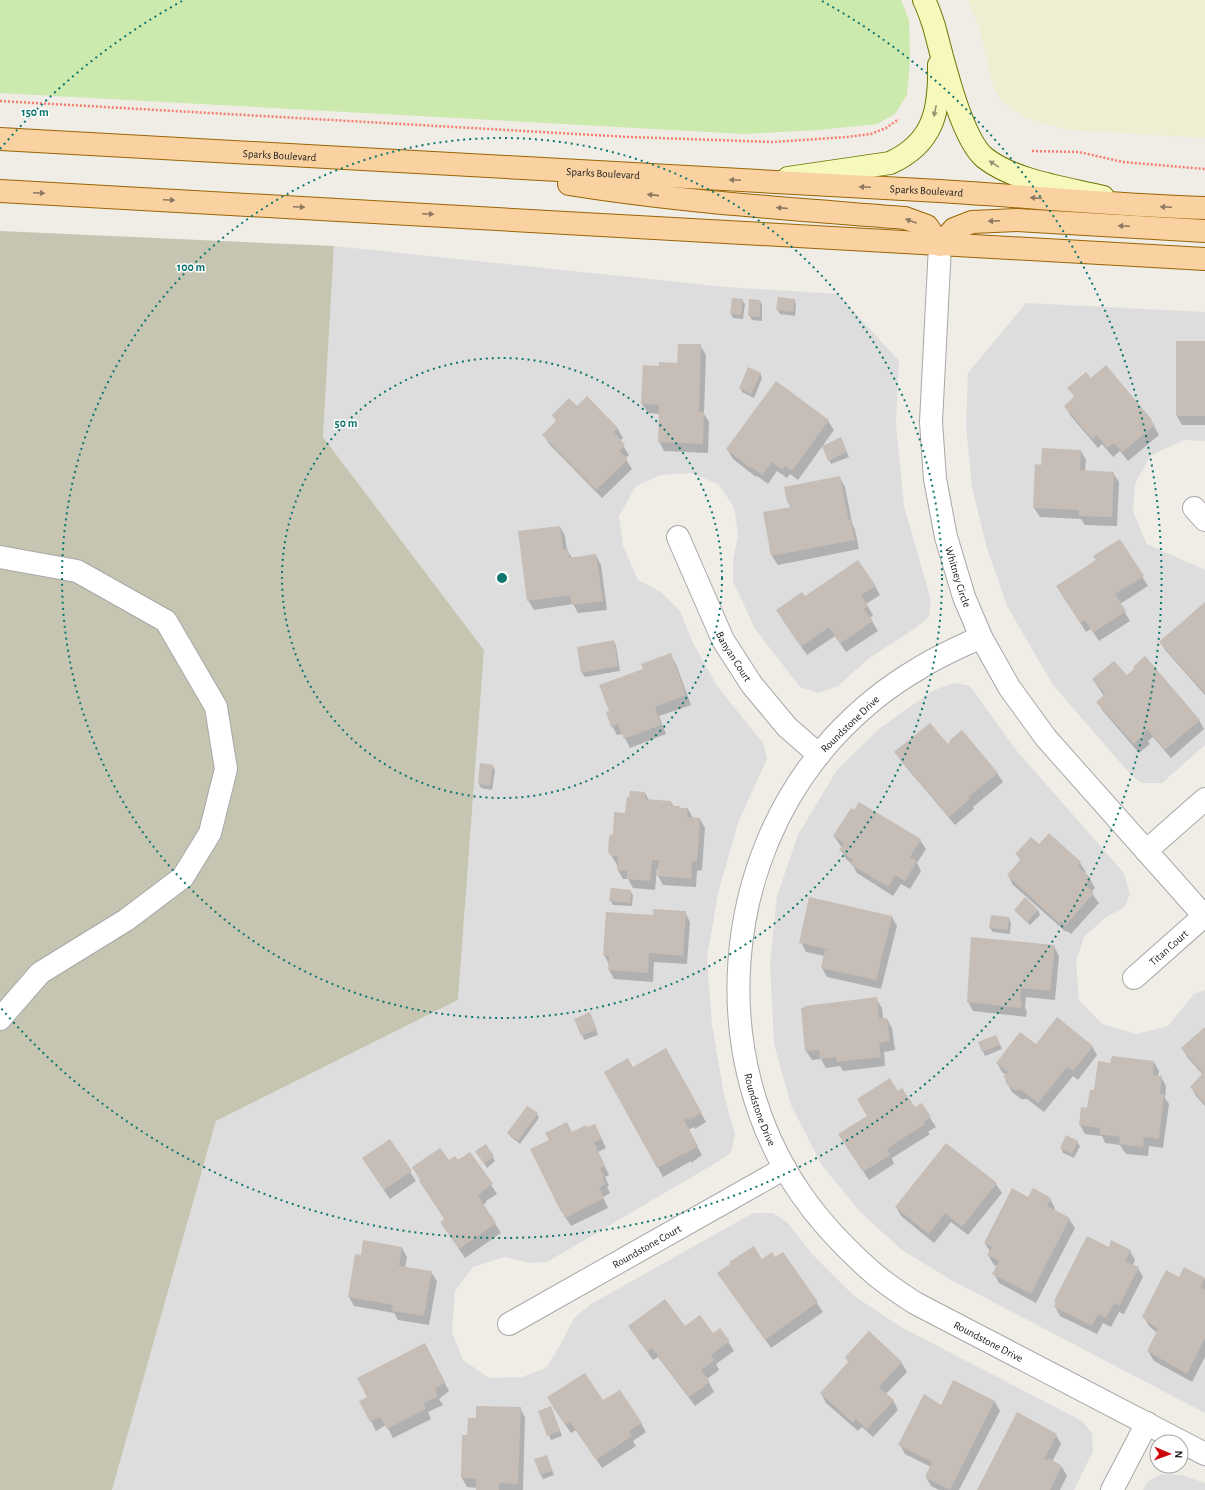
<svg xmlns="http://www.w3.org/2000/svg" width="1205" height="1490" viewBox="0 0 1205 1490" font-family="'Alegreya Sans',sans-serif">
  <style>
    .residential { fill: #dedddd }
    .construction { fill: #c5c5b2 }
    .farmland { fill: #edeed2 }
    .grass { fill: #cce9ae }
    .shadow { fill: #0003 }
    .building { fill: #c5bdb6 }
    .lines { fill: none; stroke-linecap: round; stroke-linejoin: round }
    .street-casing { stroke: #a7a7a7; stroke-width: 24 }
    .secondary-casing { stroke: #6d7707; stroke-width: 24 }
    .primary-casing { stroke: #996403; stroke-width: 24 }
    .path { stroke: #f87b70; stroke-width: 2.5; stroke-dasharray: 2 2; stroke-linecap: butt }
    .street { stroke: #fff; stroke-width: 22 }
    .secondary { stroke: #f7f9bc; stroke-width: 22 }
    .primary { stroke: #fad2a2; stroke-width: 22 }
    .oneway { fill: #969776 }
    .oneway2 { fill: #8d7961 }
    .ring { fill: none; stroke: #0f766e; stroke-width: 2; stroke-dasharray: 2 4 }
    .labels { text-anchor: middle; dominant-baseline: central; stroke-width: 3; stroke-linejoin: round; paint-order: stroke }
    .street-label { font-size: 11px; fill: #202020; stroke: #fff }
    .centre { fill: #0f766e; stroke: #fff; stroke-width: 2 }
    .ring-label { font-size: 12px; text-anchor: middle; font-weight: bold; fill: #0f766e; stroke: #fff; stroke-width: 3; stroke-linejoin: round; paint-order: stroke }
  </style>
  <rect width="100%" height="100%" fill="#f0ede7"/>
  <g class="residential">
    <polygon points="334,246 726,287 838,294 899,361 896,424 904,506 931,600 929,617 914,629 868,659 838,686 818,693 800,687 755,629 733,581 733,561 738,535 734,507 718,484 691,473 660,475 636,486 619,516 623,546 638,580 661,592 680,611 692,641 717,686 763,743 767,759 739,820 718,893 707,958 712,1024 724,1095 735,1134 731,1153 714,1164 547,1262 531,1263 504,1257 473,1267 455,1291 452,1332 463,1360 489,1378 522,1377 546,1368 562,1342 574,1318 591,1304 753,1213 773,1213 787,1222 813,1255 853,1295 901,1327 1082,1421 1092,1433 1093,1451 1074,1490 112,1490 216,1121 458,1000 484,650 323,437"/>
    <polygon points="1026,303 1205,312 1205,441 1184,440 1150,456 1135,484 1133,512 1147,544 1205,570 1205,745 1162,783 1142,783 1131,775 1053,685 1007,606 986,545 972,487 966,426 968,373"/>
    <polygon points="954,683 970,686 1017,751 1124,873 1130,894 1124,908 1106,917 1084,937 1076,962 1079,1000 1102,1024 1136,1034 1168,1026 1194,994 1205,990 1205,1413 951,1280 902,1250 860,1212 821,1164 791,1105 774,1044 770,963 777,896 798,835 837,770 880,728 934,690"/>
    <polygon points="1161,1474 1182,1475 1205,1483 1205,1490 1143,1490 1147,1482"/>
  </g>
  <polygon class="construction" points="0,231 334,246 323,437 484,650 458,1000 216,1121 112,1490 0,1490"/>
  <polygon class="farmland" points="968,0 1205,0 1205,138 1067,130 1025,118 1003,103 994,89 979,27"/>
  <polygon class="grass" points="0,0 901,0 909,20 910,60 907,95 895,114 877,124 819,130 744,134 0,93"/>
  <g class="shadow">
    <polygon points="742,300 745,304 743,319 733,318 731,314"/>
    <polygon points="794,300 796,304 795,316 780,314 777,309"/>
    <polygon points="760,301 762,305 762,321 752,320 750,316"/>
    <polygon points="1205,342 1205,425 1182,425 1177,416"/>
    <polygon points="700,345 706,355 704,414 709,422 708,453 664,451 659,441 660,414 648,413 642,404 644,366 660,367 678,364"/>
    <polygon points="1106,366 1151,421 1159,435 1128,461 1120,451 1113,457 1102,444 1098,448 1070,415 1065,406 1075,398 1069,388 1091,379"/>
    <polygon points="760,373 762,378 754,398 742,392 740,388"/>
    <polygon points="776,383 828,421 834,430 798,480 790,474 787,478 777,471 768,484 757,476 756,477 733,459 727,449"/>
    <polygon points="587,398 618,429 623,438 620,441 629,455 625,458 632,469 602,498 549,444 544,435"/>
    <polygon points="843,443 849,457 831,464 829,460"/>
    <polygon points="1081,451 1086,460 1085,471 1113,473 1119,482 1117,526 1085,525 1081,519 1040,517 1034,508 1042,466"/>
    <polygon points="840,478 845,487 852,523 855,530 859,549 778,565 772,556 764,513 791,508 788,502"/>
    <polygon points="560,527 565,536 567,550 572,558 596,555 601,565 607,610 578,613 573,604 534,610 528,600"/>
    <polygon points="1119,540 1148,586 1120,604 1130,621 1099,641 1091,629 1086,632 1063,595"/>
    <polygon points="875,586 880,595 866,604 873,615 870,618 878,631 846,652 835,636 807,655 782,619 805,597"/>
    <polygon points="1205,603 1205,695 1166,651 1160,642"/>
    <polygon points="613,641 616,645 620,671 585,677 582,673"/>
    <polygon points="671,655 676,664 691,705 659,716 666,734 630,748 623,734 617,735 612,726 644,670"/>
    <polygon points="1134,667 1199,720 1204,729 1171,758 1153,737 1148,741 1150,744 1139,753 1103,711 1098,702 1104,696 1093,680 1127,676 1135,669"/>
    <polygon points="948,745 997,773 1003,782 973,807 974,809 955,825 901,761 895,752"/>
    <polygon points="492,765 495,770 492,790 481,788 479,784"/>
    <polygon points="645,793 649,800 671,802 674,807 688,809 693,818 700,819 705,828 702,870 697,871 696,887 663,885 658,876 659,869 657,869 655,890 633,888 628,879 623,879 618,870 617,865 609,852 626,814"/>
    <polygon points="834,836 920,840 926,849 917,863 921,871 910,889 901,884 893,896 857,873 852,864 846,859 841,850 842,847 840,845"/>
    <polygon points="1039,846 1080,863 1086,872 1084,874 1090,879 1095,888 1091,892 1099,903 1071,934 1067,931 1066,932 1013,885 1008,875 1021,861 1017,854"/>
    <polygon points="630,891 633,895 632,906 613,905 610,900"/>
    <polygon points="1015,910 1038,910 1040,915 1030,925 1018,914"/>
    <polygon points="685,912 690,922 687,964 654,962 653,982 614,979 609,970 609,964 604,955 654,916"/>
    <polygon points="892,917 897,926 881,989 827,977 822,968 825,956 806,952 801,942"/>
    <polygon points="1009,918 1011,923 1010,934 993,932 990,928"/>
    <polygon points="1054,946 1059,956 1055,1000 1026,997 1025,1008 1027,1011 1026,1017 973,1011 968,1002"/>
    <polygon points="876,999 882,1008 883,1019 887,1019 892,1028 895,1050 884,1052 885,1066 843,1071 840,1066 826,1068 821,1059 812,1060 806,1051"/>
    <polygon points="592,1018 598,1035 584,1040 575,1019"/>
    <polygon points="1205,1028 1205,1106 1196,1096 1191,1087 1203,1075 1188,1058 1182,1048"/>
    <polygon points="996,1036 1002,1049 985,1056 983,1051"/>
    <polygon points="1036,1045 1092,1046 1097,1055 1078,1080 1073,1076 1044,1112 1027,1099 1021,1099 1012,1092 1007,1083 1006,1075 1002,1072 997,1063"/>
    <polygon points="665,1049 706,1122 695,1129 694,1127 688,1130 702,1155 691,1163 691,1161 663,1177 605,1072 632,1068"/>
    <polygon points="1154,1062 1159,1071 1158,1077 1161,1077 1166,1086 1165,1098 1169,1104 1163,1148 1149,1146 1148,1156 1126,1154 1120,1145 1105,1143 1102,1136 1085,1134 1080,1125 1088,1109 1095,1091 1111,1064"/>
    <polygon points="897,1092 914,1108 921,1104 936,1127 928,1132 930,1134 892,1158 894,1164 869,1180 845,1144 868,1116"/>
    <polygon points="537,1114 539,1118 520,1144 511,1137 508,1133"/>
    <polygon points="595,1125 606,1148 598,1152 609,1175 605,1177 609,1186 607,1187 610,1193 603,1197 608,1208 571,1226 562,1212 531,1149"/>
    <polygon points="389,1140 416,1181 390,1199 369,1168"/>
    <polygon points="1077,1142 1080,1146 1074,1158 1063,1153 1061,1148"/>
    <polygon points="946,1144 996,1184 1002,1193 968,1235 951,1222 934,1243 901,1216 896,1207"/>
    <polygon points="485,1145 495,1161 487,1168 477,1151"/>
    <polygon points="470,1153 497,1194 486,1201 486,1203 483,1205 501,1233 465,1258 447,1231 445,1220 420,1182"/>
    <polygon points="1029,1198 1050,1199 1055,1208 1054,1211 1069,1219 1075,1228 1036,1303 999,1283 994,1274 998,1267 994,1265 988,1255 990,1252 985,1243"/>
    <polygon points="402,1248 407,1257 405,1268 431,1272 437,1281 429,1325 398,1320 394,1313 354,1306 349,1297 356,1255 362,1256"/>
    <polygon points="1130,1251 1135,1260 1133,1265 1138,1268 1143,1277 1124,1314 1119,1312 1111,1327 1103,1323 1097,1334 1060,1316 1055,1306 1056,1303 1055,1301"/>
    <polygon points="783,1253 823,1312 771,1348 724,1282 762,1260 775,1258"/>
    <polygon points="1180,1278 1204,1278 1205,1280 1205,1357 1192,1382 1154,1361 1148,1351 1157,1333 1149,1326 1144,1317"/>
    <polygon points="685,1328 713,1334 720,1329 734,1351 716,1364 719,1370 707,1379 714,1392 695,1406 658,1357 653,1360 635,1335"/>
    <polygon points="429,1353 449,1391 439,1399 443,1405 428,1412 431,1419 393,1438 386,1425 376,1431 371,1421"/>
    <polygon points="846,1358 901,1362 907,1372 886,1394 893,1400 898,1410 873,1437 862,1427 858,1431 826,1403 821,1393 849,1363"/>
    <polygon points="954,1381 995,1402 1000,1411 959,1490 939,1490 931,1486 926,1477 931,1467 905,1454 900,1445 941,1407"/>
    <polygon points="603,1402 641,1423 646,1432 633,1441 636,1446 602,1468 576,1430 571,1433 553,1407"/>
    <polygon points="520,1408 525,1417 523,1490 477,1490 477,1488 467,1487 462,1478 463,1436 468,1436 477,1419"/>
    <polygon points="539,1412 553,1412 562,1436 551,1440"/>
    <polygon points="1056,1435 1061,1444 1052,1462 1062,1467 1067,1476 1060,1490 978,1490"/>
    <polygon points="547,1456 554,1475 543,1479 541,1475"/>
  </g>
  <g class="building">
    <polygon points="778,297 795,299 793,312 776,310"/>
    <polygon points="732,298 743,299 741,315 730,314"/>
    <polygon points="749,299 760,300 760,317 748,316"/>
    <rect x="1176" y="341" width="29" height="75"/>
    <polygon points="678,344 701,344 699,412 704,412 703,444 658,442 659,405 641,404 643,365 659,366 659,362 677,363"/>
    <polygon points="1106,365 1152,420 1151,421 1155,425 1122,452 1114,443 1107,448 1097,435 1092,439 1064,406 1075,396 1067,388 1086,372 1091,378"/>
    <polygon points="748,367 761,373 751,394 739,388"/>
    <polygon points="776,381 829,420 792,471 785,466 782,470 772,462 762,475 752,467 750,468 726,449"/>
    <polygon points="587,396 618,428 614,432 625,445 619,451 628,459 596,490 542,435 556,421 552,415 569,398 577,406"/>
    <polygon points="841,437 847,452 828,461 822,446"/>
    <polygon points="1042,448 1081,450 1080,470 1114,472 1112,517 1079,516 1079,510 1033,508 1035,464 1041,465"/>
    <polygon points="840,476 848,517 848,520 850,519 855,540 771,556 763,512 791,507 790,502 787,502 784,487"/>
    <polygon points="560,526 563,550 568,549 569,558 596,554 603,601 572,605 570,595 527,601 518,531"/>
    <polygon points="1120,539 1144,576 1115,594 1126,611 1093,633 1085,620 1080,623 1056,586 1096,560 1093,556"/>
    <polygon points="858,560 876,586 861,595 868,606 864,609 873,621 840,644 829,627 801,647 776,610 802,592 805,596"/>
    <polygon points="1205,602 1205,693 1159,642"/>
    <polygon points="614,640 618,666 581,673 577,647"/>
    <polygon points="671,653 686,695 655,707 661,725 624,739 618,724 611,727 606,712 609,711 599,685 643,669 641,664"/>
    <polygon points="1145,656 1200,720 1165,750 1147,729 1143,732 1145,734 1134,744 1096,702 1105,694 1092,679 1114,661 1127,675 1135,668 1133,667"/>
    <polygon points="930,723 948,744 950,742 949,741 962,730 998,773 968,797 970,799 949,817 894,752"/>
    <polygon points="480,763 493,765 490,786 478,784"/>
    <polygon points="630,791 645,792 645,799 671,801 671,806 680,806 680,808 688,808 687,817 700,818 697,861 692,862 691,879 657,876 659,860 652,860 650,881 627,879 627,871 617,870 618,856 611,856 608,852 609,837 613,833 614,812 625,813 627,797 629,797"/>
    <polygon points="859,802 921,839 910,857 917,861 905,881 895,875 888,887 850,864 853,860 839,850 844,843 833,836 851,808 854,810"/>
    <polygon points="1049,833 1081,862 1078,867 1091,878 1085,885 1094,893 1065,926 1061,922 1060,924 1007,875 1021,859 1015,854 1031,837 1039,844"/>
    <polygon points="611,888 631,890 630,903 609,901"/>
    <polygon points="809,897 892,916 876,980 821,968 825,949 828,950 828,949 799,943"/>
    <polygon points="1025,897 1038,910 1028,922 1014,910"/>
    <polygon points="653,909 686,911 683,956 649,953 648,973 608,970 609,956 603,955 606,912 653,915"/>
    <polygon points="991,915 1009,917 1008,930 989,928"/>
    <polygon points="971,937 1055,945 1050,991 1021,988 1020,1001 1022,1001 1021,1008 967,1002"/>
    <polygon points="877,997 879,1018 887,1018 890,1041 879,1043 881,1057 837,1062 836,1057 820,1059 819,1050 805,1051 801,1008 805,1007 805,1006"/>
    <polygon points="590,1012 597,1030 581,1036 574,1019"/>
    <polygon points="1057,1017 1093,1046 1073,1071 1067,1067 1038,1103 1021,1090 1014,1090 1006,1083 1005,1078 1003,1076 1008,1072 996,1063 1020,1032 1036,1044"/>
    <polygon points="1205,1027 1205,1104 1190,1087 1203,1073 1181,1048"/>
    <polygon points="996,1035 1000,1045 982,1052 978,1042"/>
    <polygon points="666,1048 702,1113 689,1120 688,1118 684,1120 698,1146 685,1154 685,1153 657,1168 604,1072 628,1058 633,1067"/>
    <polygon points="1112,1056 1154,1061 1153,1075 1162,1076 1160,1094 1164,1094 1159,1139 1144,1137 1143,1147 1119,1144 1120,1137 1099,1134 1100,1128 1079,1125 1081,1107 1087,1108 1090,1090 1094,1090 1098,1061 1110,1063"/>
    <polygon points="890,1078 898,1091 902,1088 915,1107 922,1103 931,1117 923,1122 925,1124 887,1149 890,1155 863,1172 838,1134 867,1116 857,1099"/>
    <polygon points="527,1106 538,1113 518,1141 507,1133"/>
    <polygon points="567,1122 572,1132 586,1125 587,1127 595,1124 602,1139 594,1142 605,1166 600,1168 604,1176 602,1177 606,1184 599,1187 604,1198 565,1218 562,1211 561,1212 530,1149 549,1140 545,1133"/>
    <polygon points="1066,1135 1078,1141 1072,1154 1060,1148"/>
    <polygon points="390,1139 412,1171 384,1190 362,1158"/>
    <polygon points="946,1143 997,1183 962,1227 945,1213 929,1234 895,1207"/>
    <polygon points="486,1144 494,1156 484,1164 475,1151"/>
    <polygon points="440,1148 449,1160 455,1156 458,1160 470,1152 493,1184 481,1192 482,1193 478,1196 496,1223 459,1249 440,1222 445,1219 419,1181 420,1180 412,1167"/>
    <polygon points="1012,1188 1028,1197 1033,1188 1051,1198 1047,1206 1070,1218 1031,1294 992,1274 999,1261 987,1255 992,1247 984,1243"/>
    <polygon points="1087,1236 1109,1247 1111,1240 1131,1250 1125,1261 1139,1267 1119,1306 1114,1303 1106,1318 1098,1314 1092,1326 1054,1307 1056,1302 1054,1301"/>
    <polygon points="363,1240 402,1247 399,1266 432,1271 424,1316 392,1311 393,1305 348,1297 355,1254 361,1255"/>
    <polygon points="754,1246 762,1259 772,1252 775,1257 783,1252 818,1302 765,1340 717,1273 730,1264 729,1262"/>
    <polygon points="1184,1267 1205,1278 1200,1287 1205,1290 1205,1338 1187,1374 1147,1351 1158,1329 1142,1317 1166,1270 1179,1277"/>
    <polygon points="665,1299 685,1326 700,1315 713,1333 720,1328 730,1341 711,1355 715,1360 701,1370 710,1382 689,1397 652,1348 647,1352 628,1326"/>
    <polygon points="869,1331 902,1362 879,1387 894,1400 867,1429 856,1419 853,1423 820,1393 849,1361 845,1357"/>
    <polygon points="425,1343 445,1382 435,1389 438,1396 424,1403 426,1409 387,1429 380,1417 370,1422 359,1401 367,1397 357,1378"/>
    <polygon points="585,1373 603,1400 620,1390 642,1423 629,1431 632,1436 596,1460 570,1422 565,1425 547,1397"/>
    <polygon points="953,1380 995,1401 950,1490 925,1477 932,1462 898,1445 924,1394 941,1405"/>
    <polygon points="476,1406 521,1407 518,1484 499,1483 499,1490 476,1490 476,1479 461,1478 462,1435 467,1435 468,1418 476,1418"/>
    <polygon points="551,1406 560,1431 547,1436 538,1411"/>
    <polygon points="1017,1412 1057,1434 1044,1459 1047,1460 1049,1458 1062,1466 1050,1490 977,1490"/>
    <polygon points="547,1455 552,1471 540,1475 534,1459"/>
  </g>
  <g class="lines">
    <g class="street-casing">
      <g id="street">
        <path id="s1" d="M940,245L931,422L935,479L946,537L964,597L981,637L1009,687L1046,738L1205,917"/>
        <polyline points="1194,508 1205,520"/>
        <path id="s2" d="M678,537L723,640L752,685L787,727L819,755"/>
        <polyline points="0,557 77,571 166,621 216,707 226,769 210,833 183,877 126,920 40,973 0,1019"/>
        <path id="s3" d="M981,637C960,647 938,656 918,669C887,687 858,711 834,737C721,860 706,1057 801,1194C821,1223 845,1248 871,1271C884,1283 900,1293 915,1303L1205,1454"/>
        <polyline points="1146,851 1205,799"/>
        <path id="s4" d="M1134,978L1204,916"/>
        <path id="s5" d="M509,1324L785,1168"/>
        <polyline points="1112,1490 1147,1423"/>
      </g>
    </g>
    <g class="secondary-casing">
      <g id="secondary">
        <path d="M924,0C928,8 931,17 934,26C942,56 961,139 985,158C1014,181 1066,188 1103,197"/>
        <path d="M788,178L890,163C934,143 940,110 939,65"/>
      </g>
    </g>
    <g class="primary-casing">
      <g id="primary">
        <path id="s6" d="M0,139C307,157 614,174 921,190C1015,195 1110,205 1205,208"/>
        <path d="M569,184C680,202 793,209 905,218L927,226L940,245L954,229L972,222L1017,220L1205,231"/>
        <polyline points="0,191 1205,259"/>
      </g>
    </g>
    <g class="path">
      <polyline points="0,101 629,137 773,142 847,137 871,134 886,128 899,119"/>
      <polyline points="1032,151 1079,152 1123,162 1205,169"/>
    </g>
    <use href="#street" class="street"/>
    <use href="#secondary" class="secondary"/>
    <use href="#primary" class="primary"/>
  </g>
  <defs><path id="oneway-solid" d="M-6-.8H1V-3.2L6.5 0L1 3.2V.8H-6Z"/></defs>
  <g class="oneway">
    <use href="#oneway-solid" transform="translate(935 111) rotate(102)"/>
    <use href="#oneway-solid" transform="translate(994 164) rotate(-148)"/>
  </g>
  <g class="oneway2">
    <use href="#oneway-solid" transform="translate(735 180) rotate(-177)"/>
    <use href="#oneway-solid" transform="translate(865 187) rotate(-177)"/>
    <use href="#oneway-solid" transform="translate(39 193) rotate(3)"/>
    <use href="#oneway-solid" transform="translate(653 195) rotate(-174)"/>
    <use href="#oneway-solid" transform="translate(1036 198) rotate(-176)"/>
    <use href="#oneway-solid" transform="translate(169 200) rotate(3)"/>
    <use href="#oneway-solid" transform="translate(299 207) rotate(3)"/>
    <use href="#oneway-solid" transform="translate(1166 207) rotate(-178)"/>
    <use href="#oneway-solid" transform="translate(782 208) rotate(-175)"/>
    <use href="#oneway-solid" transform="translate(428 214) rotate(3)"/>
    <use href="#oneway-solid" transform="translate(911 221) rotate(-160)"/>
    <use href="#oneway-solid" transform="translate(994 221) rotate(178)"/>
    <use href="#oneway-solid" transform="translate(1124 226) rotate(-177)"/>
  </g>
  <g class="ring">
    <circle cx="502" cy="578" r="220"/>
    <circle cx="502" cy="578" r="440"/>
    <path d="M0 149A660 660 0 0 1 182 1M822 1A660 660 0 1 1 0 1007"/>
  </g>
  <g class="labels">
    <g class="street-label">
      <text stroke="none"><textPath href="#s6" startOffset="280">Sparks Boulevard</textPath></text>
      <text stroke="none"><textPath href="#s6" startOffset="604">Sparks Boulevard</textPath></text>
      <text stroke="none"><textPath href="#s6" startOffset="928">Sparks Boulevard</textPath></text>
      <text stroke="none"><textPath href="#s1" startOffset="335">Whitney Circle</textPath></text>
      <text stroke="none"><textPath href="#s2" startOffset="132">Banyan Court</textPath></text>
      <text transform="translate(850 724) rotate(-44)">Roundstone Drive</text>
      <text stroke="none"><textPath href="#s4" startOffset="46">Titan Court</textPath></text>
      <text stroke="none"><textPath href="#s3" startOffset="578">Roundstone Drive</textPath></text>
      <text stroke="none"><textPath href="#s5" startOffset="158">Roundstone Court</textPath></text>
      <text stroke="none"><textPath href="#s3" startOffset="914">Roundstone Drive</textPath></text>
    </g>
  </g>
  <circle cx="502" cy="578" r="6" class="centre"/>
  <g class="ring-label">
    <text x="35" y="116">150 m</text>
    <text x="191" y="271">100 m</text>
    <text x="346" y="427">50 m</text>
  </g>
  <g transform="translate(1169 1454) rotate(92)"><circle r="19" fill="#ffffff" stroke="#a6a6a6"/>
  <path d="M0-3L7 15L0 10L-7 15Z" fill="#cc0308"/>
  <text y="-6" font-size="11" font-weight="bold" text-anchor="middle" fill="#202020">N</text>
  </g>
</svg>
